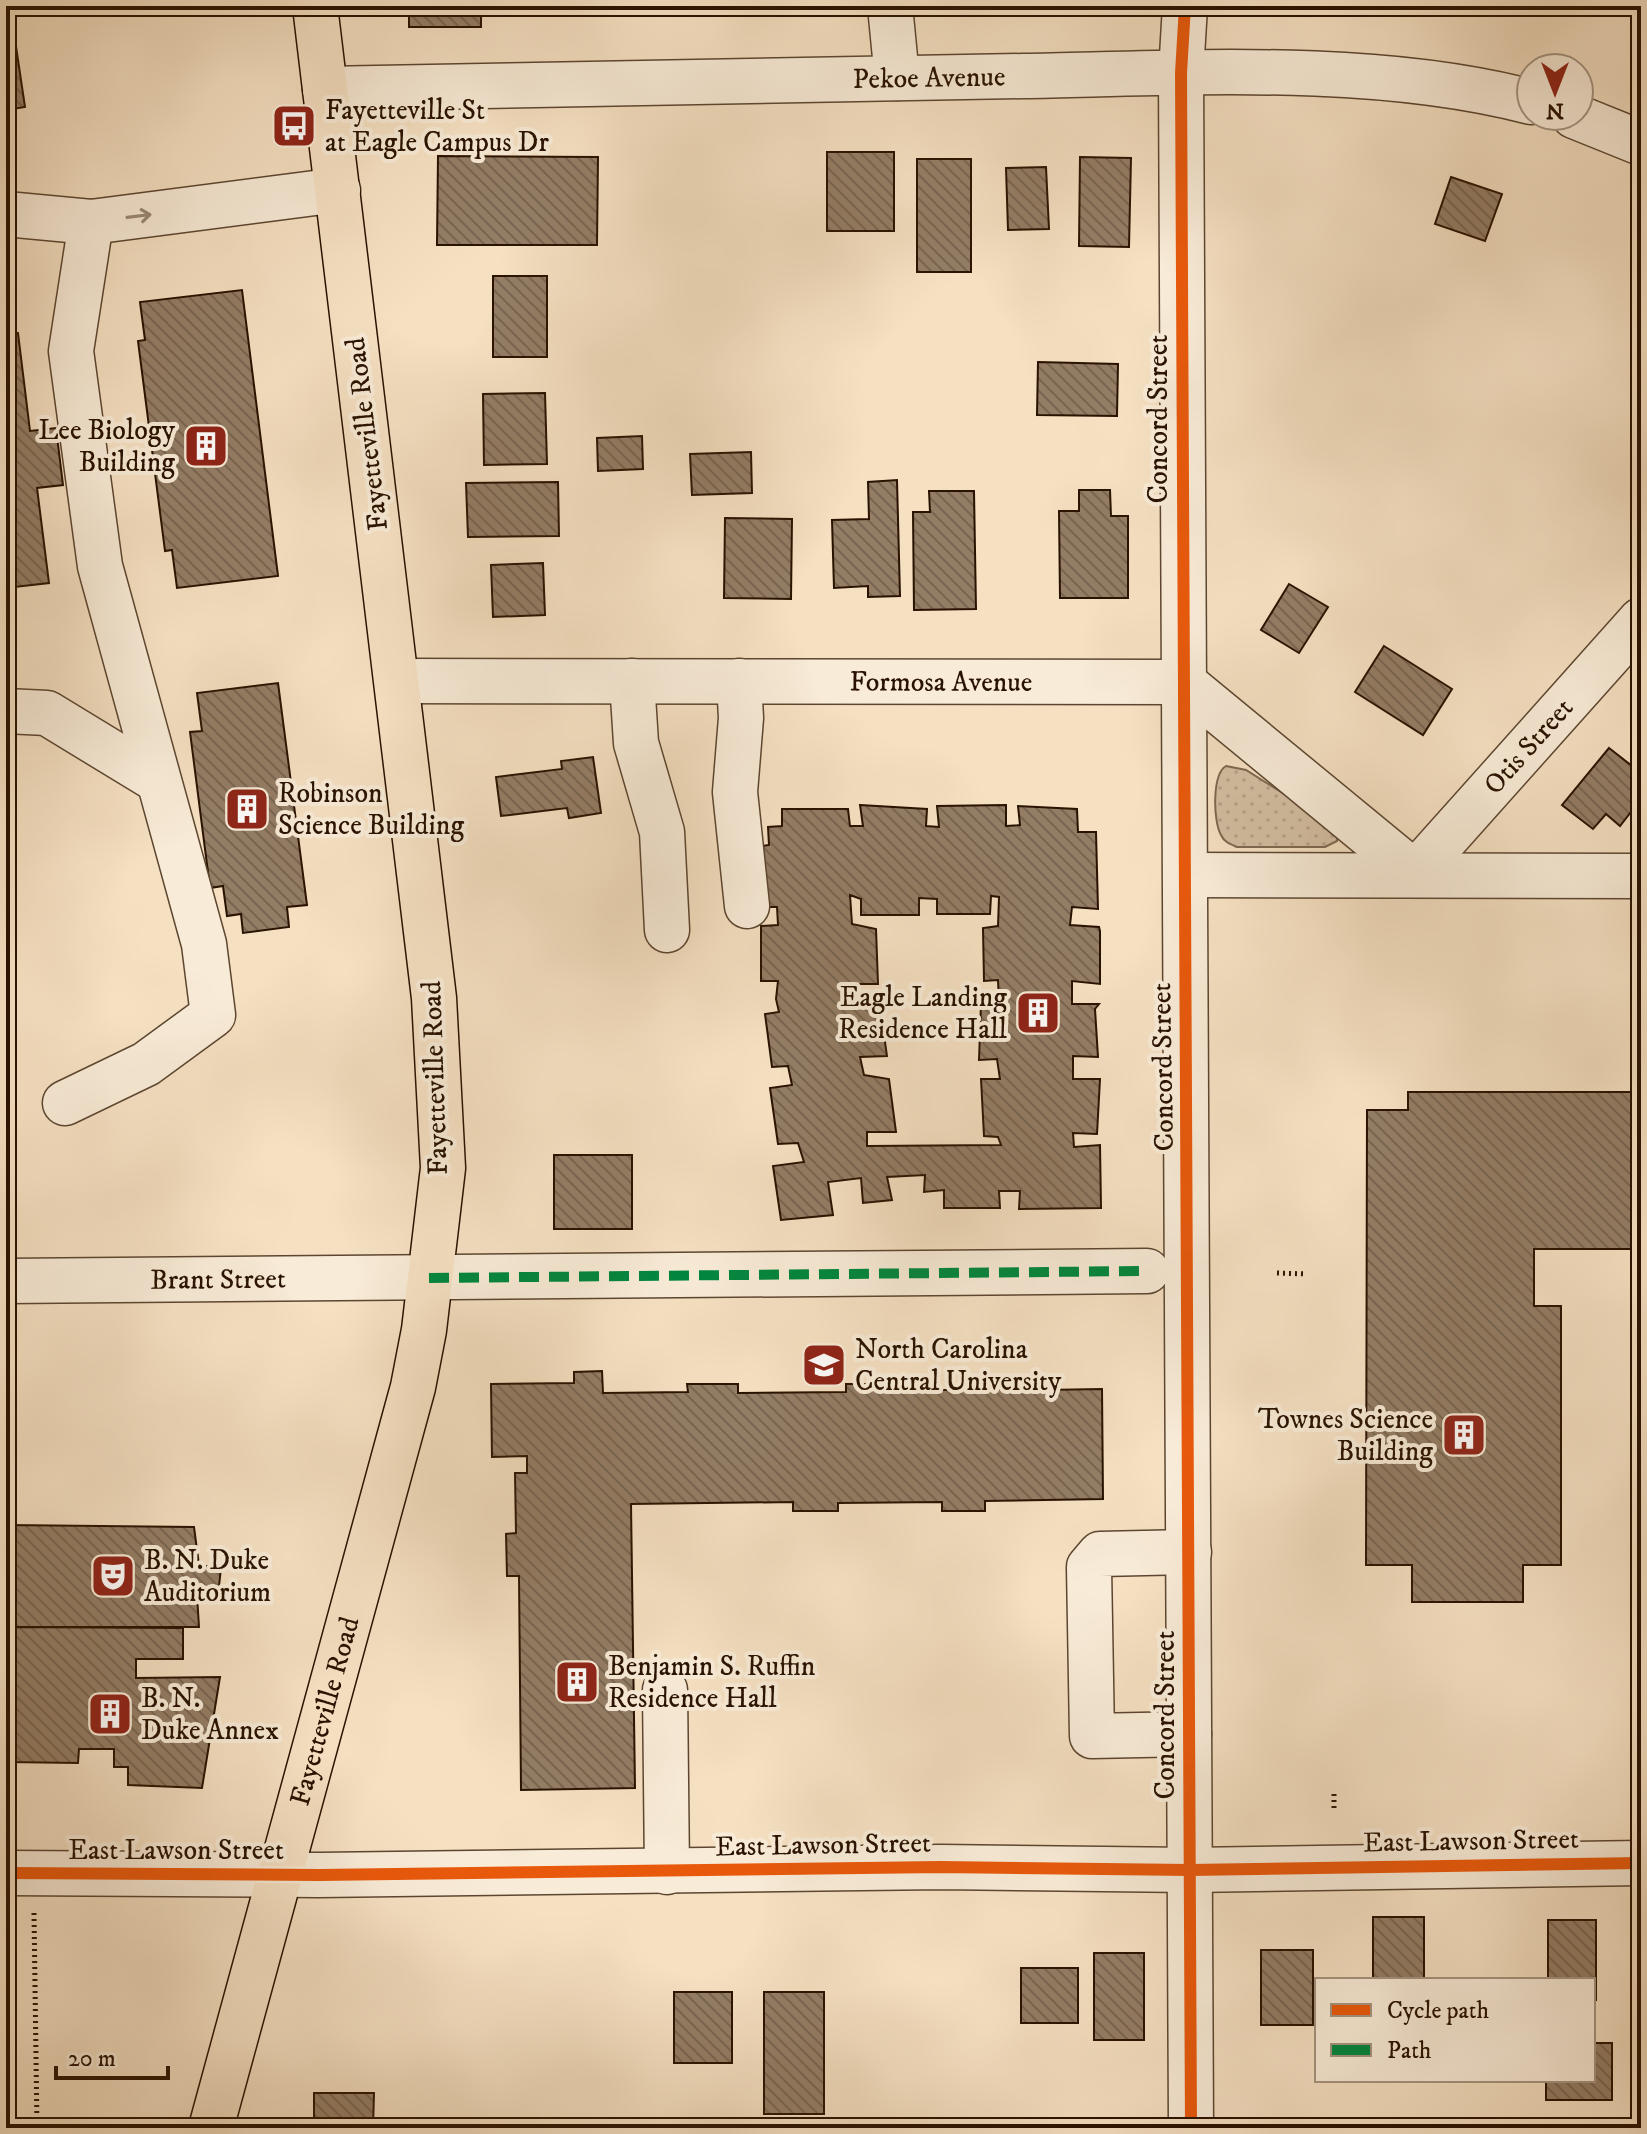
<svg xmlns="http://www.w3.org/2000/svg" width="1647" height="2134" viewBox="0 0 1647 2134" font-family="'IM FELL DW Pica',serif">
  <style>
    .grass { fill: url(#grass-dots); stroke: #7e6850; stroke-width: 2 }
    .building { fill: url(#building-back-hatch); stroke: #291200; stroke-width: 2; fill-rule: evenodd }
    .lines { fill: none; stroke-linecap: round; stroke-linejoin: round }
    .minor-casing { stroke: #5c4630; stroke-width: 47 }
    .major-casing { stroke: #291200; stroke-width: 47 }
    .path { stroke: #291200; stroke-width: 5; stroke-dasharray: 2 4; stroke-linecap: butt }
    .minor { stroke: #f8ebd7; stroke-width: 44 }
    .major { stroke: #f5e0c2; stroke-width: 44 }
    .quiet { stroke: #00873e; stroke-width: 10; stroke-dasharray: 20 10; stroke-linecap: butt }
    .cycleway-casing { stroke: #f8ebd7; stroke-width: 17 }
    .cycleway { stroke: #e8590c; stroke-width: 12 }
    .oneway { stroke: #9b8976 }
    .labels { text-anchor: middle; dominant-baseline: central; stroke-width: 8; stroke-linejoin: round; paint-order: stroke }
    .street-label { font-size: 28px; fill: #291200; stroke: #f8ebd7 }
    .poi-label { font-size: 28px; fill: #291200; stroke: #f8ebd7; text-anchor: start }
  </style>
  <defs>
    <pattern id="grass-dots" width="8" height="8" patternUnits="userSpaceOnUse" patternTransform="scale(2)"><rect width="8" height="8" fill="#d2bda1"/><path d="M2 2h.1M6 6h.1" fill="none" stroke="#b4a189" stroke-width="1.8" stroke-linecap="round"/></pattern>
    <pattern id="building-back-hatch" width="6" height="6" patternUnits="userSpaceOnUse" patternTransform="scale(2)"><rect width="6" height="6" fill="#937d65"/><path d="M-1 5l2 2M0 0l6 6M5-1l2 2" fill="none" stroke="#786551"/></pattern>
  </defs>
  <rect width="100%" height="100%" fill="#f5e0c2"/>
  <filter id="stains"><feTurbulence type="fractalNoise" baseFrequency=".0025" numOctaves="4"/><feColorMatrix values="0 0 0 0 .2 0 0 0 0 .09 0 0 0 0 .02 0 0 0 .5 -.17"/></filter>
  <radialGradient id="worn" r=".72"><stop offset=".6" stop-color="#630" stop-opacity="0"/><stop offset="1" stop-color="#630" stop-opacity=".3"/></radialGradient>
  <path class="grass" d="M1226,766L1246,770L1332,824L1338,835L1337,841L1325,847H1237C1230,844 1224,842 1221,835C1213,821 1212,774 1226,766Z"/>
  <g class="building">
    <polygon points="6,6 10,6 25,107 6,110"/>
    <rect x="409" y="6" width="72" height="21"/>
    <polygon points="623,6 683,6 683,9 623,8"/>
    <rect x="750" y="6" width="73" height="6"/>
    <polygon points="1278,6 1391,6 1391,12"/>
    <rect x="827" y="152" width="67" height="79"/>
    <polygon points="438,156 598,157 597,245 437,245"/>
    <polygon points="1080,157 1131,158 1129,247 1079,246"/>
    <rect x="917" y="159" width="54" height="113"/>
    <polygon points="1046,167 1049,229 1008,230 1006,168"/>
    <polygon points="1451,177 1502,194 1485,241 1435,224"/>
    <rect x="493" y="276" width="54" height="81"/>
    <polygon points="242,290 278,576 177,588 172,550 165,551 138,341 145,340 140,302"/>
    <polygon points="18,333 30,431 56,428 63,485 37,488 49,583 6,588 6,334"/>
    <polygon points="1038,362 1118,364 1117,416 1037,415"/>
    <polygon points="545,393 547,464 484,465 483,394"/>
    <polygon points="642,436 643,469 598,471 597,438"/>
    <polygon points="751,452 752,493 692,495 690,454"/>
    <polygon points="897,480 900,596 868,597 868,586 834,588 832,520 869,519 868,482"/>
    <polygon points="558,482 559,536 468,537 466,483"/>
    <polygon points="1079,490 1110,490 1111,516 1128,516 1128,598 1060,598 1059,511 1079,511"/>
    <polygon points="929,491 974,491 976,609 914,610 913,512 930,512"/>
    <polygon points="725,518 792,519 791,599 724,598"/>
    <polygon points="543,563 545,615 493,617 491,565"/>
    <polygon points="1289,584 1328,607 1299,653 1261,630"/>
    <polygon points="1384,646 1452,689 1423,735 1355,692"/>
    <polygon points="278,683 307,905 287,907 289,927 243,933 241,914 227,916 223,886 210,888 190,732 202,731 197,693"/>
    <polygon points="1609,748 1641,773 1641,799 1620,826 1606,814 1593,829 1562,805"/>
    <polygon points="593,757 601,813 569,818 567,808 501,816 496,777 562,769 561,761"/>
    <path d="M860,805L927,809L926,826L939,827L937,806L1006,805V826L1020,825L1018,806L1077,809L1078,832H1096L1098,909L1072,907L1070,925L1099,927L1100,931V984L1072,981V1004H1099L1095,1009L1098,1057L1073,1056V1079H1100L1097,1134L1073,1133L1074,1147L1100,1145L1101,1208L1019,1209L1020,1191H999L1000,1208H944V1190L924,1192L925,1175L887,1177L892,1200L863,1203L861,1178L828,1182L833,1215L781,1220L773,1166L804,1162L798,1143L778,1144L770,1088L792,1085L788,1066L772,1067L765,1014L779,1012L776,999L778,981H761V926L778,925L777,907H758L756,847L769,845L768,827L782,826V809H848L850,826H863ZM850,895L861,899V915H919V898L937,899V914H990L991,896L999,897L998,926L983,928L984,981L998,980L999,1004H981L979,1060L997,1059L1000,1079H981L984,1136L998,1137L1001,1145L867,1146V1132H896L889,1079L864,1075L860,1057L887,1056L879,1000L855,1004V984H878L876,929L852,924Z"/>
    <polygon points="1408,1092 1641,1092 1641,1249 1534,1249 1534,1306 1561,1306 1561,1565 1523,1565 1523,1602 1412,1602 1412,1565 1366,1565 1367,1110 1408,1110"/>
    <rect x="554" y="1155" width="78" height="74"/>
    <polygon points="602,1371 603,1393 688,1392 687,1384 738,1384 738,1393 846,1392 846,1384 889,1384 889,1391 1003,1389 1003,1384 1043,1384 1043,1390 1102,1389 1103,1499 985,1501 985,1511 942,1511 942,1502 838,1503 838,1511 793,1511 793,1502 631,1504 635,1788 521,1790 519,1576 507,1576 506,1534 516,1533 515,1473 527,1473 527,1456 492,1457 491,1384 574,1383 574,1372"/>
    <polygon points="7,1525 194,1527 199,1565 221,1568 218,1595 197,1595 199,1627 6,1627"/>
    <polygon points="6,1627 183,1628 183,1659 136,1659 136,1678 220,1677 202,1788 128,1785 128,1767 114,1767 114,1749 79,1749 78,1763 6,1762"/>
    <rect x="1373" y="1917" width="51" height="63"/>
    <polygon points="1548,1920 1596,1920 1596,2001 1593,1980 1548,1980"/>
    <rect x="1261" y="1950" width="52" height="75"/>
    <rect x="1094" y="1953" width="50" height="87"/>
    <rect x="1021" y="1968" width="57" height="55"/>
    <rect x="674" y="1992" width="58" height="71"/>
    <rect x="764" y="1992" width="60" height="122"/>
    <polygon points="1593,2043 1612,2043 1612,2100 1546,2100 1546,2080 1593,2080"/>
    <rect x="1633" y="2043" width="8" height="58"/>
    <polygon points="314,2093 374,2093 373,2128 314,2128"/>
  </g>
  <g class="lines">
    <g class="minor-casing">
      <g id="minor">
        <polyline points="890,6 897,78"/>
        <polyline points="1185,6 1181,73 1191,2128"/>
        <path id="s1" d="M325,89C558,85 791,80 1023,76C1186,73 1373,61 1531,102"/>
        <polyline points="1574,116 1641,143"/>
        <polyline points="6,214 91,222 338,190"/>
        <path id="s2" d="M397,681L1183,682L1415,873"/>
        <polyline points="632,681 636,743 662,832 667,930"/>
        <polyline points="739,681 741,718 735,792 747,906"/>
        <polyline points="6,711 47,713 157,780"/>
        <path id="s3" d="M1415,873L1641,620"/>
        <polyline points="1186,875 1641,876"/>
        <polyline points="65,1103 146,1064 213,1015 204,944 100,566 71,351 91,222"/>
        <path id="s4" d="M6,1281L1147,1271"/>
        <polyline points="665,1690 667,1872"/>
        <polyline points="1189,1734 1092,1736 1089,1567 1100,1554 1189,1552"/>
        <polyline points="6,1873 319,1875 941,1867 1190,1870 1641,1863"/>
      </g>
    </g>
    <g class="major-casing">
      <g id="major">
        <path id="s5" d="M211,2128L413,1387L424,1330L443,1168L434,998L315,6"/>
      </g>
    </g>
    <g class="path">
      <polyline points="1277,1273 1307,1274"/>
      <polyline points="1334,1794 1334,1811"/>
      <polyline points="34,1913 37,2128"/>
    </g>
    <use href="#minor" class="minor"/>
    <use href="#major" class="major"/>
    <polyline class="quiet" points="429,1278 1147,1271"/>
    <g class="cycleway-casing">
      <g id="cycleway">
        <polyline points="1185,6 1181,73 1191,2128"/>
        <polyline points="6,1873 319,1875 941,1867 1190,1870 1641,1863"/>
      </g>
    </g>
    <use href="#cycleway" class="cycleway"/>
  </g>
  <defs><path id="oneway-shaft" d="M-6 0H5M1.5-3L5.5 0L1.5 3" fill="none" stroke-width="1.6" stroke-linecap="round" stroke-linejoin="round" transform="scale(2)"/></defs>
  <use class="oneway" href="#oneway-shaft" transform="translate(139 216) rotate(-7)"/>
  <defs>
    <g id="bus-square" transform="scale(2.3)"><rect x="-9" y="-9" width="18" height="18" rx="4" fill="#8f2418" stroke="#f8ebd7"/><path d="M-5-6H5V4H4V6H2V4H-2V6H-4V4H-5ZM-3.5-4V0h7V-4ZM-3.5 1.2v1.5H-2V1.2ZM2 1.2v1.5H3.5V1.2Z" fill="#fff"/></g>
    <g id="building-square" transform="scale(2.3)"><rect x="-9" y="-9" width="18" height="18" rx="4" fill="#8f2418" stroke="#f8ebd7"/><path d="M-4-6H4V6H1V3H-1V6H-4ZM-2.5-4.3h1.7v1.8h-1.7ZM.8-4.3h1.7v1.8H.8ZM-2.5-1h1.7V.8h-1.7ZM.8-1h1.7V.8H.8Z" fill="#fff"/></g>
    <g id="university-square" transform="scale(2.3)"><rect x="-9" y="-9" width="18" height="18" rx="4" fill="#8f2418" stroke="#f8ebd7"/><path d="M0-5L7-2L0 1L-7-2ZM-4 1L0 2.5L4 1V4Q0 6-4 4Z" fill="#fff"/></g>
    <g id="theatre-square" transform="scale(2.3)"><rect x="-9" y="-9" width="18" height="18" rx="4" fill="#8f2418" stroke="#f8ebd7"/><path d="M-5-5.5Q0-4 5-5.5V0Q5 5 0 6Q-5 5-5 0ZM-3.3-2.5H-1v1.5H-3.3ZM1-2.5H3.3v1.5H1ZM-2.8 1Q0 5.5 2.8 1Z" fill="#fff"/></g>
  </defs>
  <g fill-rule="evenodd">
    <use href="#bus-square" x="294" y="126"/>
    <use href="#building-square" x="206" y="446"/>
    <use href="#building-square" x="247" y="809"/>
    <use href="#building-square" x="1038" y="1013"/>
    <use href="#university-square" x="824" y="1365"/>
    <use href="#building-square" x="1464" y="1435"/>
    <use href="#theatre-square" x="113" y="1576"/>
    <use href="#building-square" x="577" y="1682"/>
    <use href="#building-square" x="110" y="1714"/>
  </g>
  <g class="labels">
    <g class="street-label">
      <text stroke="none"><textPath href="#s1" startOffset="604">Pekoe Avenue</textPath></text>
      <text transform="translate(1158 419) rotate(-90)">Concord Street</text>
      <text transform="translate(367 434) rotate(-97)">Fayetteville Road</text>
      <text stroke="none"><textPath href="#s2" startOffset="544">Formosa Avenue</textPath></text>
      <text stroke="none"><textPath href="#s3" startOffset="170">Otis Street</textPath></text>
      <text transform="translate(1163 1067) rotate(-91)">Concord Street</text>
      <text transform="translate(435 1078) rotate(-92)">Fayetteville Road</text>
      <text stroke="none"><textPath href="#s4" startOffset="212">Brant Street</textPath></text>
      <text stroke="none"><textPath href="#s5" startOffset="432">Fayetteville Road</textPath></text>
      <text transform="translate(1165 1715) rotate(-90)">Concord Street</text>
      <text transform="translate(1471 1841) rotate(-1)">East Lawson Street</text>
      <text transform="translate(823 1845) rotate(-1)">East Lawson Street</text>
      <text x="176" y="1850">East Lawson Street</text>
    </g>
    <g class="poi-label">
      <text x="325" y="110">Fayetteville St<tspan x="325" dy="32">at Eagle Campus Dr</tspan></text>
      <text x="175" y="430" text-anchor="end">Lee Biology<tspan x="175" dy="32">Building</tspan></text>
      <text x="278" y="793">Robinson<tspan x="278" dy="32">Science Building</tspan></text>
      <text x="1007" y="997" text-anchor="end">Eagle Landing<tspan x="1007" dy="32">Residence Hall</tspan></text>
      <text x="855" y="1349">North Carolina<tspan x="855" dy="32">Central University</tspan></text>
      <text x="1433" y="1419" text-anchor="end">Townes Science<tspan x="1433" dy="32">Building</tspan></text>
      <text x="144" y="1560">B. N. Duke<tspan x="144" dy="32">Auditorium</tspan></text>
      <text x="608" y="1666">Benjamin S. Ruffin<tspan x="608" dy="32">Residence Hall</tspan></text>
      <text x="141" y="1698">B. N.<tspan x="141" dy="32">Duke Annex</tspan></text>
    </g>
  </g>
  <rect width="1647" height="2134" fill="none" stroke="#f5e0c2" stroke-width="32"/>
  <rect x="8" y="8" width="1631" height="2118" fill="none" stroke="#291200" stroke-width="4"/>
  <rect x="16" y="16" width="1615" height="2102" fill="none" stroke="#291200" stroke-width="2"/>
  <rect x="1315" y="1978" width="280" height="104" fill="#f8ebd7" stroke="#a59481" stroke-width="2"/>
  <rect x="1331" y="2004" width="40" height="12" fill="#e8590c" stroke="#a59481" stroke-width="2"/>
  <text x="1387" y="2018" font-size="24" fill="#291200">Cycle path</text>
  <rect x="1331" y="2044" width="40" height="12" fill="#00873e" stroke="#a59481" stroke-width="2"/>
  <text x="1387" y="2058" font-size="24" fill="#291200">Path</text>
  <g transform="translate(1555 92) rotate(180)"><circle r="38" fill="#f8ebd7" stroke="#a59481" stroke-width="2"/>
  <path d="M0-6L14 30L0 20L-14 30Z" fill="#8f2418"/>
  <text y="-12" font-size="22" font-weight="bold" text-anchor="middle" fill="#291200">N</text>
  </g>
  <path d="M56 2066v12h112v-12" fill="none" stroke="#291200" stroke-width="4"/>
  <text x="68" y="2066" font-size="24" fill="#291200" stroke="#f8ebd7" stroke-width="6" paint-order="stroke">20 m</text>
  <rect width="100%" height="100%" filter="url(#stains)"/>
  <rect width="100%" height="100%" fill="url(#worn)"/>
</svg>
